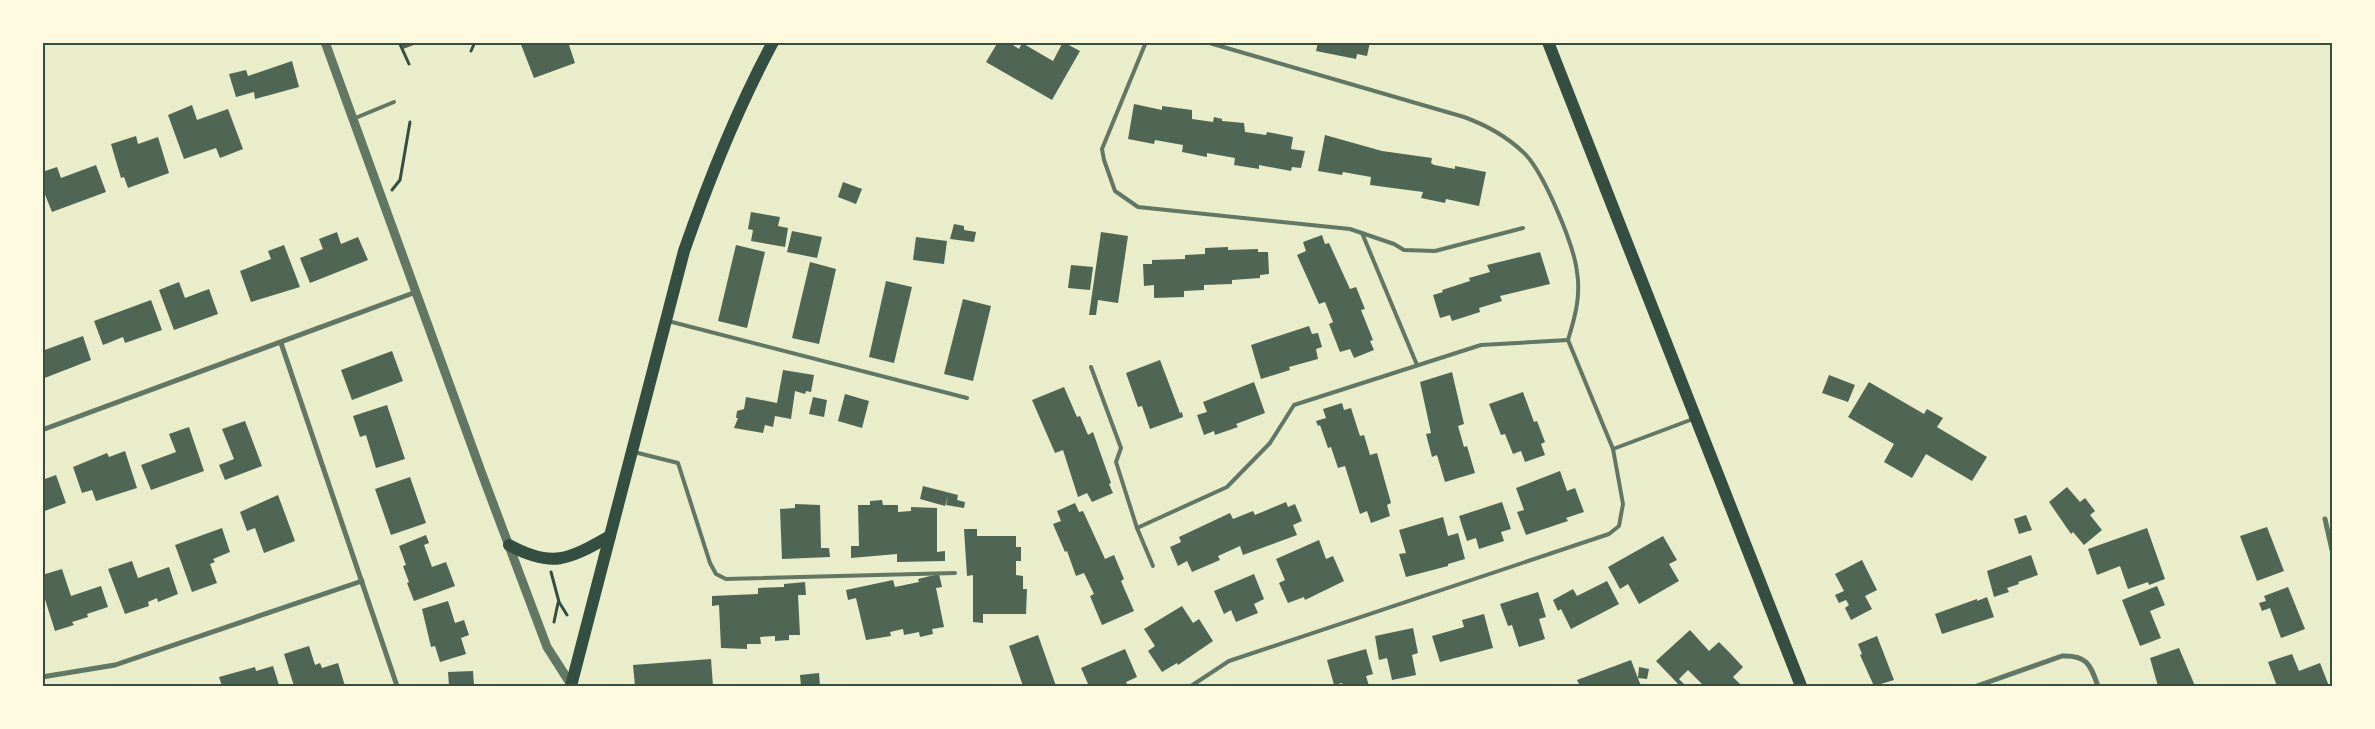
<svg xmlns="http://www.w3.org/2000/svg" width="2375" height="729" viewBox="0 0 2375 729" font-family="Raleway,sans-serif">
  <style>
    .building { fill: #4f6655 }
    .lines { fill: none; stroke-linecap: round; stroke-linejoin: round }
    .path { stroke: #344e41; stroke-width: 3 }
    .service { stroke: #617663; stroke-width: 4 }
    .minor { stroke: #617663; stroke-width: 5 }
    .tertiary { stroke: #617663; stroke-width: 9 }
    .primary { stroke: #344e41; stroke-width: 12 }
    .neatline { fill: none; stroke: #344e41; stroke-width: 2 }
  </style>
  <rect width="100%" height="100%" fill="#e9edc9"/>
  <g class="building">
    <polygon points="401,42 419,42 419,43 403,49"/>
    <polygon points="520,42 568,42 575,63 534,78"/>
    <polygon points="998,42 1008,42 1019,49 1022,43 1053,61 1063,42 1080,51 1052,100 986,62"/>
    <polygon points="1318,42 1370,42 1367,56 1357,54 1356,59 1316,51"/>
    <polygon points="292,61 299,87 255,99 254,92 236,97 229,74 246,70 248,76"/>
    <polygon points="1134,104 1162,110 1162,106 1192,110 1192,119 1213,122 1214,117 1222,119 1222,121 1244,123 1245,132 1266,135 1267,132 1293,137 1291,149 1305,151 1301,168 1292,167 1291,171 1259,165 1259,169 1234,165 1235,158 1207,153 1207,157 1182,152 1183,145 1155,140 1154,144 1128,139"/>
    <polygon points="192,105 197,120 228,109 243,149 220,158 216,148 184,159 168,115"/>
    <polygon points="1325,135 1382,151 1432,158 1431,163 1434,165 1455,169 1455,166 1486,172 1479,206 1446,199 1445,203 1421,198 1423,192 1370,185 1371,177 1343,172 1342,175 1318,171"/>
    <polygon points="136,136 138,144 158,137 169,173 128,188 124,177 121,178 111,144"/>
    <polygon points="96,165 106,192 52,212 42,187 42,172 57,167 61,178"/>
    <polygon points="843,182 862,189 856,204 838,197"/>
    <polygon points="751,212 780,217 778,226 788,228 785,247 751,241 753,230 748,229"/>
    <polygon points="954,224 964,226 964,230 976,232 974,242 950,239"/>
    <polygon points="792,231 822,237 817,258 787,252"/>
    <polygon points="337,232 341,244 358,237 368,260 310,283 300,258 323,249 319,239"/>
    <polygon points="1101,232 1128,236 1118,303 1098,300 1096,315 1089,315"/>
    <polygon points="1322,235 1325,244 1329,243 1350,289 1356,287 1365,309 1361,310 1373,340 1370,341 1374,350 1354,358 1350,349 1340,352 1329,324 1333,322 1325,302 1319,304 1297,255 1306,251 1303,242"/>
    <polygon points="916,237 947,241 944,264 913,260"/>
    <polygon points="284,245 300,287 251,302 240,271 271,259 268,251"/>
    <polygon points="736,245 765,252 747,328 718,321"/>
    <polygon points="1228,247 1228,250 1258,249 1258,252 1268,252 1269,274 1260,275 1260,278 1232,280 1232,284 1204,285 1204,290 1184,291 1184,297 1154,298 1154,285 1144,286 1143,264 1152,264 1152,260 1185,259 1185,255 1205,254 1205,248"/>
    <polygon points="1540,252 1550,284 1500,296 1502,301 1479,308 1480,312 1452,321 1450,315 1440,318 1433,295 1443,292 1442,290 1470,281 1469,278 1490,272 1487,265"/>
    <polygon points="810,262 836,269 819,344 792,338"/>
    <polygon points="1071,265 1093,267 1090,290 1068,288"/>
    <polygon points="886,281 912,287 894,363 869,357"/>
    <polygon points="179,282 185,298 209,289 218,314 174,330 159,290"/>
    <polygon points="963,299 991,306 973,381 944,374"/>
    <polygon points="151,300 162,330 125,343 123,337 103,345 94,321"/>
    <polygon points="1309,326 1312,334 1318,333 1322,347 1316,349 1318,359 1289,367 1290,370 1261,379 1251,345"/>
    <polygon points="83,336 91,360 42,379 42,351"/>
    <polygon points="392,351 403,381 352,400 341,370"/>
    <polygon points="1160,360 1180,413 1182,412 1183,417 1150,429 1142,406 1138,407 1126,373"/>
    <polygon points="783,370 814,375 811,392 806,391 805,394 795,391 791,419 775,416 773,427 765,425 763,433 734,428 738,418 736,418 737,411 744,409 746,397 777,403"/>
    <polygon points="1452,372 1464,424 1458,426 1464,447 1467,446 1475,473 1445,482 1437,455 1432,457 1426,434 1431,433 1420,382"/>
    <polygon points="1829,375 1855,385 1848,402 1822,393"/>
    <polygon points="1254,382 1265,413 1236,424 1238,427 1215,435 1214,431 1204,435 1197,415 1207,412 1203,402"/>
    <polygon points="1869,382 1924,414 1927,409 1943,418 1937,427 1987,457 1972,481 1926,454 1912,478 1884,462 1894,444 1848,417"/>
    <polygon points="1064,387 1077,417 1080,416 1088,435 1093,432 1111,483 1109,484 1113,493 1092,502 1087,493 1078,497 1063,450 1055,453 1032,400"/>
    <polygon points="1523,392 1534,422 1537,421 1545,442 1541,444 1545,455 1525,462 1521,451 1513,454 1505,434 1501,435 1489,404"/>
    <polygon points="845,394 869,401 862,428 838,421"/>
    <polygon points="813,397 827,400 824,417 809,414"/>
    <polygon points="1342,403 1344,410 1351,408 1360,436 1364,435 1370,455 1377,453 1391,503 1387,505 1390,516 1371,523 1367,511 1360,514 1345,466 1338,468 1331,447 1328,448 1320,425 1318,426 1316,421 1326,418 1323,409"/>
    <polygon points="387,405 405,459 376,468 366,435 360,437 353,416"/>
    <polygon points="245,421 262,466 225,480 219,465 234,459 222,429"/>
    <polygon points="189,427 204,471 151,490 141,465 176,452 169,434"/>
    <polygon points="125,451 137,488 96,501 92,490 82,493 73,467 107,453 109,457"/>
    <polygon points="1560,471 1567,491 1575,488 1584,512 1566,518 1568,521 1526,535 1517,512 1524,510 1516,488"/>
    <polygon points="56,475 66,503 42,512 42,480"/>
    <polygon points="410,477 426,523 391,535 375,489"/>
    <polygon points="923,486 958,495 957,500 965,502 964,508 946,505 948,496 945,506 920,499"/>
    <polygon points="2067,487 2080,502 2085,498 2095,511 2090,515 2102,530 2084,545 2073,532 2071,534 2049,502"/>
    <polygon points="278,495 295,541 264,553 255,528 247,531 240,512"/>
    <polygon points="882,500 883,505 898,505 898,512 911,511 911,507 937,508 937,552 945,551 945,561 897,562 897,554 851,558 851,546 859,546 858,505 870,505 870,501"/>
    <polygon points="1286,502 1288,507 1295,504 1302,521 1293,525 1297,535 1243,555 1240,546 1218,556 1220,560 1192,572 1187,561 1178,566 1170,547 1181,542 1179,537 1230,513 1233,519 1253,511 1255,515"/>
    <polygon points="1502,502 1511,529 1501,532 1504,541 1479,549 1476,538 1467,541 1459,516"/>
    <polygon points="1075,503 1079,512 1083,511 1105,559 1114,555 1124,579 1121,581 1134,611 1102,625 1090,596 1094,594 1084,573 1076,576 1067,551 1065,552 1053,524 1061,521 1057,511"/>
    <polygon points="795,504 820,505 821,548 829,548 830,557 782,559 780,509 795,508"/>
    <polygon points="2026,515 2032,530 2019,534 2014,519"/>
    <polygon points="1443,517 1448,536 1458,533 1465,559 1448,564 1448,566 1406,577 1399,554 1406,553 1399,530"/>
    <polygon points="2267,527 2284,571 2257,581 2240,536"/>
    <polygon points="222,528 230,552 213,559 215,562 210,564 217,583 192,592 175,545"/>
    <polygon points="2147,528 2165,579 2149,585 2148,582 2128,589 2120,566 2097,575 2088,549"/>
    <polygon points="964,529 977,529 977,536 1016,536 1016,547 1021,547 1021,561 1016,561 1016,575 1023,576 1023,589 1027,589 1026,614 983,614 983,623 973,622 973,575 967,576"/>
    <polygon points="426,535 429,543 424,545 432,567 446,562 455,586 414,601 407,583 409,582 403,566 406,565 399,546"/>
    <polygon points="1663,536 1677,560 1669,564 1679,581 1639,604 1628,584 1620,589 1608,567"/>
    <polygon points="1319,540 1326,559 1333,556 1344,581 1305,600 1304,597 1288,603 1279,583 1285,580 1276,559"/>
    <polygon points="2031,555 2038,575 2018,582 2019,584 2007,588 2009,592 1994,597 1987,571"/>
    <polygon points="1862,560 1877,590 1865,596 1872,609 1851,620 1845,608 1849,605 1846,600 1839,603 1835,595 1844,591 1835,574"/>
    <polygon points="132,561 138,578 169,567 178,594 158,602 157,598 148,602 149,606 125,614 108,569"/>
    <polygon points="62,569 71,596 101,586 108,607 87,614 88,617 72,622 74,625 55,631 42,590 42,575"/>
    <polygon points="939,574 942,587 936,588 944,627 932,629 933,634 920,637 919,632 904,635 903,629 890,632 891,636 866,640 856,598 848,600 846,590 893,580 895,587 919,582 918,579"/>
    <polygon points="1254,574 1264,599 1254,604 1258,613 1236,622 1231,610 1224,614 1214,591"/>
    <polygon points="1607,581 1619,604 1571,629 1561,609 1558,611 1553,600 1573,589 1577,596"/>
    <polygon points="805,582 806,595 798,595 800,635 789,635 789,640 775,641 775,636 760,637 761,644 747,644 747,649 721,648 719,605 712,606 712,596 758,594 758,588 784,587 784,584"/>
    <polygon points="2157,586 2165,605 2150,611 2161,638 2140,646 2122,600"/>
    <polygon points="2288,587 2305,629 2281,638 2270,608 2262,611 2259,603 2266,601 2264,596"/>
    <polygon points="1538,592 1546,617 1539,619 1545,639 1519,647 1512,625 1508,626 1500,604"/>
    <polygon points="1987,597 1994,617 1942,634 1935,614 1977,599 1977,601"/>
    <polygon points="448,601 455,623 464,620 469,635 461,638 466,654 440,662 435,646 431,647 422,609"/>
    <polygon points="1182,606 1193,623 1199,619 1213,641 1178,665 1177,663 1162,672 1148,651 1155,646 1144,629"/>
    <polygon points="1484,614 1493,648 1440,662 1432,636 1464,627 1462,620"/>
    <polygon points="1413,628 1418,653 1412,655 1416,675 1392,680 1387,658 1379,660 1375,636"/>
    <polygon points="1690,630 1709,651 1719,642 1728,651 1743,667 1733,677 1742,686 1700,686 1702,684 1688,670 1679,679 1686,686 1680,686 1656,661"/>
    <polygon points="1038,635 1056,686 1023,686 1009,646"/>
    <polygon points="1877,636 1894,680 1874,686 1860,655 1862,654 1858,644"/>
    <polygon points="309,646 315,665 320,663 322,668 338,663 345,686 294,686 284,654"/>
    <polygon points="2179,648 2195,686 2158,686 2150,658"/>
    <polygon points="1125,649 1137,677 1126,682 1128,686 1089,686 1081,668"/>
    <polygon points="1366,649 1373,674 1366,676 1369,686 1343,686 1342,683 1334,685 1327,660"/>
    <polygon points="2292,654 2299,671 2320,663 2329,686 2277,686 2268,662"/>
    <polygon points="711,659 713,686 635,686 633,665"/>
    <polygon points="1631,660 1641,686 1580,686 1577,680"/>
    <polygon points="273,666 279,685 276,686 222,686 219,677 255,667 256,671"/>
    <polygon points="1639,667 1649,669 1647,679 1638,678"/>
    <polygon points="473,671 474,686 449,686 448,672"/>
    <polygon points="819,673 820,686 801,686 800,675"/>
  </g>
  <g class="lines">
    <g class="path">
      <polyline points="399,42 409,64"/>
      <polyline points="471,51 475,42"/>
      <polyline points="392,190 400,180 410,122"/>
      <polyline points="551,572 559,602 567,615"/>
      <polyline points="554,622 558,603"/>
    </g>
    <g class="service">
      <polyline points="1146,42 1102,149 1104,160 1115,191 1138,207 1350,229 1394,244 1404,250 1435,251 1523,228"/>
      <path d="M1206,42L1464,117C1486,125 1506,136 1523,152C1543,170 1574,245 1577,272C1581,296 1575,317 1568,340L1613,449"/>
      <polyline points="353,119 394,102"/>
      <polyline points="1362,233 1417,365"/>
      <polyline points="668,321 967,398"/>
      <polyline points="1091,367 1121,448 1116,462 1137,528 1227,487 1270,443 1294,405 1481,345 1568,340"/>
      <polyline points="634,452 678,463 710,563 716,574 726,579 955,573"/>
      <polyline points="1137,528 1153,566"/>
      <polyline points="1191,686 1229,661 1609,534 1619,526 1623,504 1613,449 1693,419"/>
    </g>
    <g class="minor">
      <polyline points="281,343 397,686"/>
      <polyline points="42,430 416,292"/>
      <polyline points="2325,519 2332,550"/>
      <polyline points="42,677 115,665 362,581"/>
      <path d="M1977,686L2062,656C2087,655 2090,664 2098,686"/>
    </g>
    <polyline class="tertiary" points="325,42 482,474 547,647 572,686"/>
    <g class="primary">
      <polyline points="1548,42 1801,686"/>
      <path d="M509,545C553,569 569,559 610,536"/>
      <path d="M571,686L684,251C709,179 737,109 773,42"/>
    </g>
  </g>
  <rect width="2375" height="729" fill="none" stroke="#fefae0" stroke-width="88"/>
  <rect x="44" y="44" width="2287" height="641" class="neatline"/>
</svg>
